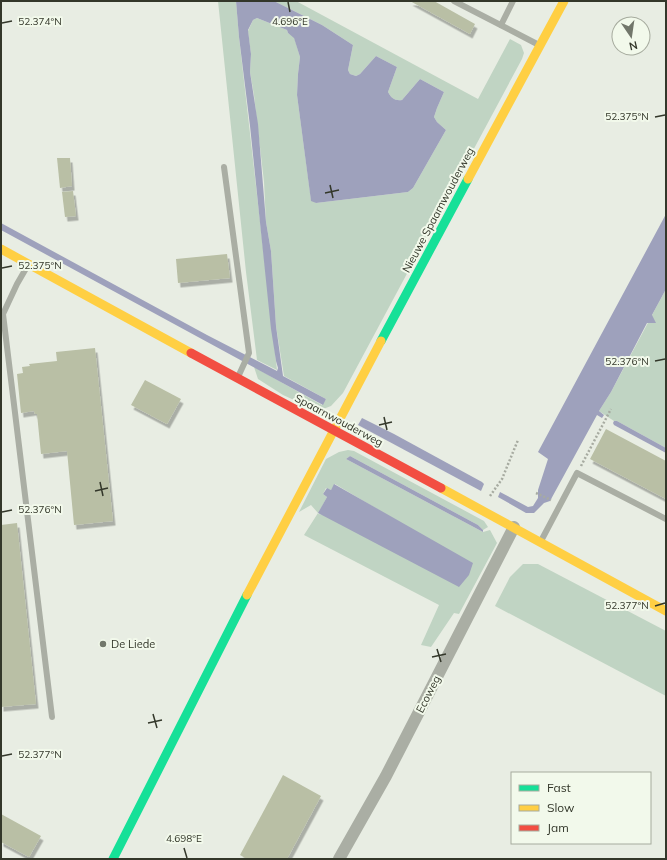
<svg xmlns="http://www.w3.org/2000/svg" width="667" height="860" viewBox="0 0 667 860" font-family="Mulish,sans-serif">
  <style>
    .green { fill: #c0d4c3; fill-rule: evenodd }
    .water { fill: #9ea1bc }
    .building { fill: #b9bfa5; filter: url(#shadow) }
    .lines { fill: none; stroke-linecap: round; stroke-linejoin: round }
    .path { stroke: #a7aba1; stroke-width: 2.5; stroke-dasharray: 2 2; stroke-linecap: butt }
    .lane { stroke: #aaaea4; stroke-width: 6 }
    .street { stroke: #aaaea4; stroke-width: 12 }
    .fast { stroke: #16e098; stroke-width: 9 }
    .slow { stroke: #ffcf43; stroke-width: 9 }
    .jam { stroke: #f24e42; stroke-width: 9 }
    .ticks { fill: none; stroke: #33372a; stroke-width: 1.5 }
    .poi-dot { fill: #72776b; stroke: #f2f9eb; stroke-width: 1.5 }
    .labels { text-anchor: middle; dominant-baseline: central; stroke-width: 4; stroke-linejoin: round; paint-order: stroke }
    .street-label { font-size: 11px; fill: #33372a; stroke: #f2f9eb }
    .poi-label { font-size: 11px; fill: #33372a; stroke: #f2f9eb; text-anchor: start }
    .ticks-label { font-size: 10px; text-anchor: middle; fill: #33372a; stroke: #f2f9eb; stroke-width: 4; stroke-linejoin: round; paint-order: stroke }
  </style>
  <defs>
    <filter id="shadow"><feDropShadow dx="2.5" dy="4.5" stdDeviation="0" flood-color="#0004"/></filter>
  </defs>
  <rect width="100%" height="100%" fill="#e8ede3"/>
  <g class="green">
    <polygon points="218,1 236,1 239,37 277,370 257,360 246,272"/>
    <path d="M274,1H296L478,99L510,39L521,45L524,53L522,59L343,393L331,406L318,411L283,395L258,379L254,367L322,405L326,399L284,376L276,326L271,251L266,222L264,182L254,95L250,72L251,54L248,31L253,20L257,18L287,30L288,33L294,37L300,57L298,74L297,95L311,200L316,203L408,192L413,188L446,130L437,122L434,117L437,108L444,92L420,79L402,100C395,101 391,98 388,92L397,67L376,56L360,74L356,76L350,74L348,70L353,45L322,25Z"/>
    <polygon points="666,289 666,448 617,421 614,421 599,411 611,392"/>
    <path d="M348,450L354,451L484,521L488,527L483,530L478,525L350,456L346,459L483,532L490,530L497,543L459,614L454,613L431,647L421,645L439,605L304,535L318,513L311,505L299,512L326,459L339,452ZM335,484L399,522L318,514L327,497L323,494L326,488L331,490Z"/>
    <polygon points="523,564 538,564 666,631 666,696 495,606 510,577"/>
  </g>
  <g class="water">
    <path d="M236,1H274L322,25L353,45L348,70L350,74L356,76L360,74L376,56L397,67L388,92C391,98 395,101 402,100L420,79L444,92L437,108L434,117L437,122L446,130L413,188L408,192L316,203L311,201L297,95L298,74L300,57L294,38L288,33L287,30L257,18L253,20L248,30L251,54L250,72L258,124L266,222L271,251L276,326L283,376L326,399L323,405L1,230V223L207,335L277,371L278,368L276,361L271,329L250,126L239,37Z"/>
    <polygon points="666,214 666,289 652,315 656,323 647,323 611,392 599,411 604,415 602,418 597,415 550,501 544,503 534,513 526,513 498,497 500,492 528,507 533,506 538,498 538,490 548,459 538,452"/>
    <polygon points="362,418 394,434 482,482 484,484 481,491 358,425"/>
    <polygon points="614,421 617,421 666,448 666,453 614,425 613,423"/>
    <polygon points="350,456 478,525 483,530 483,532 346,459"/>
    <polygon points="334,484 473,563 469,575 459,587 318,513 327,497 323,494 327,488 331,490"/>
  </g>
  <g class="building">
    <polygon points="410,1 434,1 475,24 470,34"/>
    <polygon points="57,158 70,158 72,186 60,188"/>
    <polygon points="73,191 76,216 65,217 62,192"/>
    <polygon points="227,254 230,278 178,283 176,259"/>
    <polygon points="95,348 113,521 74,525 67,451 41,454 37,414 35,414 34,411 21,413 17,374 23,373 22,367 30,366 29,364 57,361 56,352"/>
    <polygon points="145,380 181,399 167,424 131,405"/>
    <polygon points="606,429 666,461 666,499 590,459"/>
    <polygon points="17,523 36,704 1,707 1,525"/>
    <polygon points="283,775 321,796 287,859 247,859 240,855"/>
    <polygon points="1,814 41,836 29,857 1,842"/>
  </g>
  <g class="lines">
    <g class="path">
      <polyline points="581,466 611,409"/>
      <polyline points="536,493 551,500"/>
      <polyline points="490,496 502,479 518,440"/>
    </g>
    <g class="lane">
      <polyline points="454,1 539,45"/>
      <polyline points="501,25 513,1"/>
      <polyline points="224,167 249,353 238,377"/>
      <polyline points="28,265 17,284 3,314 52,717"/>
      <polyline points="541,541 577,473 666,519"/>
    </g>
    <polyline class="street" points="339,859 386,776 514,527"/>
    <g class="fast">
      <polyline points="381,341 468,179"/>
      <polyline points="113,859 247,595"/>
    </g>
    <g class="slow">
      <polyline points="468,179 564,1"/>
      <polyline points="1,249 191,353"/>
      <polyline points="441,488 666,611"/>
      <polyline points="247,595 381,341"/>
    </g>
    <polyline class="jam" points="191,353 441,488"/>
  </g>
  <path class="ticks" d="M288,2L290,12M2,23L12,21M655,117L665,115M330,185L333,198M325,193L339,190M2,268L12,266M655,361L665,359M384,417L387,430M379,425L392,422M100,482L103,496M95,491L108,488M2,512L12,510M655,606L665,603M437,649L441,662M432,657L446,654M153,714L157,728M148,723L162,720M2,756L12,754M184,848L187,858"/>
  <circle class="poi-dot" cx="103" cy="644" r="4"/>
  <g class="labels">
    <g class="street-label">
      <text transform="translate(438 210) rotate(-62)">Nieuwe Spaarnwouderweg</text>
      <text transform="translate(339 420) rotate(28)">Spaarnwouderweg</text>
      <text transform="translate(428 694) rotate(-63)">Ecoweg</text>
    </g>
    <g class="poi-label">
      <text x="111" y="644">De Liede</text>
    </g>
  </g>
  <g class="ticks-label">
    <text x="40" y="25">52.374°N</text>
    <text x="290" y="25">4.696°E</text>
    <text x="627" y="120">52.375°N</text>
    <text x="40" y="269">52.375°N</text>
    <text x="627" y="365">52.376°N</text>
    <text x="40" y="513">52.376°N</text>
    <text x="627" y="609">52.377°N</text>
    <text x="40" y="758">52.377°N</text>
    <text x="184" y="842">4.698°E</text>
  </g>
  <rect width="667" height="860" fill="none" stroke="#33372a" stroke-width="4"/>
  <rect x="511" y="772" width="140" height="72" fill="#f2f9eb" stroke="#a6ab9e"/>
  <rect x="519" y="785" width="20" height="6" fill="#16e098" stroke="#a6ab9e"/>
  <text x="547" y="792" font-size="12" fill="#33372a">Fast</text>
  <rect x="519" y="805" width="20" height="6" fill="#ffcf43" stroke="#a6ab9e"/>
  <text x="547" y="812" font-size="12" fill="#33372a">Slow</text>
  <rect x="519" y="825" width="20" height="6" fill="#f24e42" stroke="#a6ab9e"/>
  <text x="547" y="832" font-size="12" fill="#33372a">Jam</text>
  <g transform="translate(631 36) rotate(167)"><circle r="19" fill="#f2f9eb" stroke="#a6ab9e"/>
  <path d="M0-3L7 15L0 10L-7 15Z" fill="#72776b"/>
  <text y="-6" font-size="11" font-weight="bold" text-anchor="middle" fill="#33372a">N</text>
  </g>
</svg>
